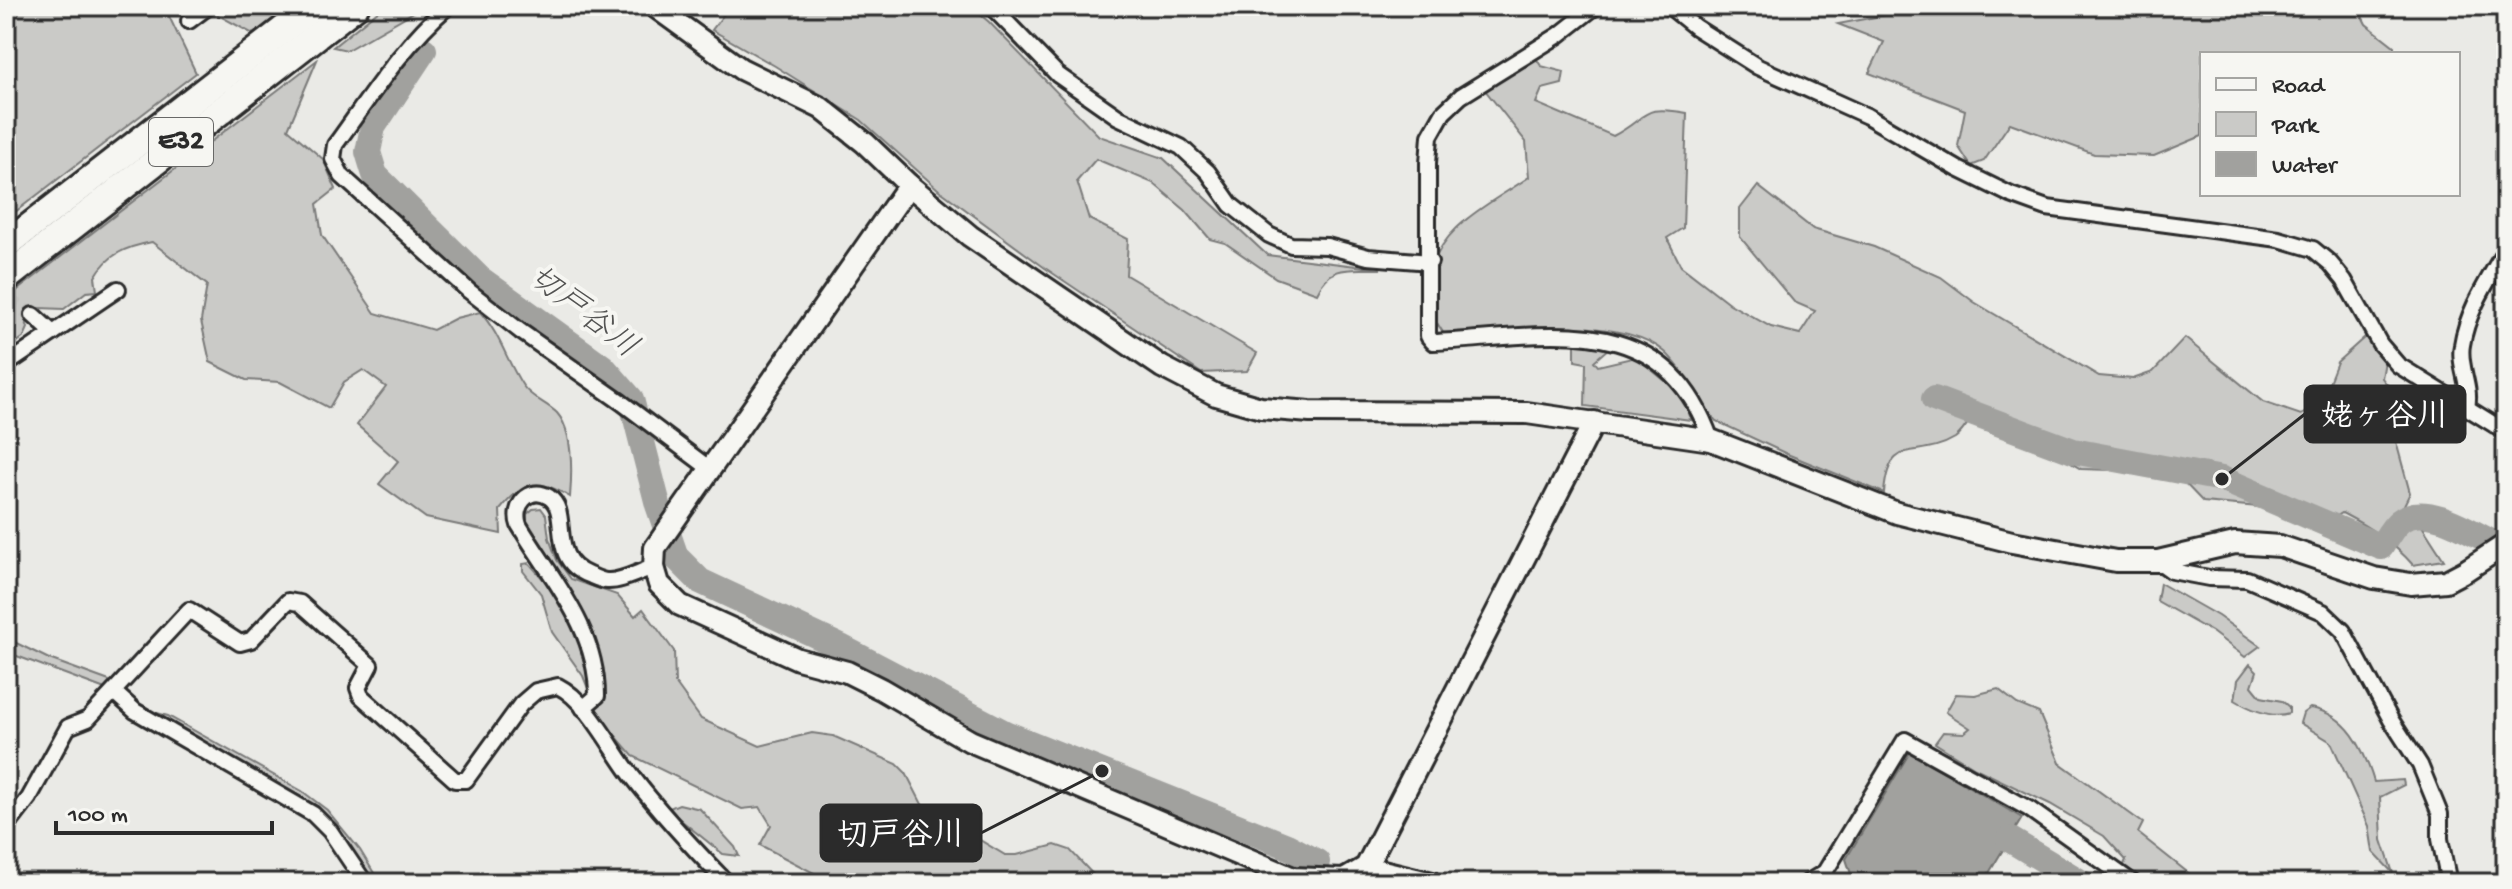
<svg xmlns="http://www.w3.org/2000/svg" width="2512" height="889" viewBox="0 0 2512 889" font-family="'Gochi Hand','Klee One',sans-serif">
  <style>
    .green { fill: #cacac7; stroke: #7a7a79; stroke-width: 2 }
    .water { fill: #a1a19e; stroke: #727270; stroke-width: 2 }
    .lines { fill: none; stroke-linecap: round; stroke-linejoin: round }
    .stream { stroke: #727270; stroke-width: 4 }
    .river { stroke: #a1a19e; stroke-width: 26 }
    .street-tunnel { stroke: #c4c4c1; stroke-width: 14; stroke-dasharray: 14 7; stroke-linecap: butt }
    .street-casing { stroke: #2b2b2b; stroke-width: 20 }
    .secondary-casing { stroke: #2b2b2b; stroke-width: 26 }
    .highway-casing { stroke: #2b2b2b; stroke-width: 32 }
    .street { stroke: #f6f6f2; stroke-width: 14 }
    .secondary { stroke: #f6f6f2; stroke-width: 20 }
    .highway { stroke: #f6f6f2; stroke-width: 26 }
    .labels { text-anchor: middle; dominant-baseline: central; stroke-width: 8; stroke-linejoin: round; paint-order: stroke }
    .shield { fill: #f6f6f2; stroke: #686867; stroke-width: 2 }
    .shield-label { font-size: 28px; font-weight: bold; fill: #2b2b2b }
    .water-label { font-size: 32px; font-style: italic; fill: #545453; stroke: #f6f6f2 }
    .leader { fill: none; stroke: #2b2b2b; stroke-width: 3 }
    .callout-dot { fill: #2b2b2b; stroke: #f6f6f2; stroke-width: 3 }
    .callout { fill: #2b2b2b; stroke: #2b2b2b; stroke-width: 3 }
    .callout-label { font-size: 32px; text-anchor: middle; font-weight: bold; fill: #fff }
  </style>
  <rect width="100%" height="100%" fill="#eaeae6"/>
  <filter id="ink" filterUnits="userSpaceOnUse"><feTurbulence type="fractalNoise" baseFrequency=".0125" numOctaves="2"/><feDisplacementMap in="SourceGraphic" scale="16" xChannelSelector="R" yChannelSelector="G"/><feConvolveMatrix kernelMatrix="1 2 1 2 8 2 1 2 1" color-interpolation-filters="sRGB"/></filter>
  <g filter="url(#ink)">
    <g class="green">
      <polygon points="6,6 141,6 168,14 196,73 6,219"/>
      <polygon points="227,6 290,6 253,34 216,14"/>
      <polygon points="384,6 424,6 347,50 333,47"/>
      <path d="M724,6H970L989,22L1099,136L1163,158L1267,255L1381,269C1351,270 1331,263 1317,293L1276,278L1225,243L1210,239L1185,210L1153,183L1096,159L1077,181L1089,219L1128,239L1126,275L1257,353L1247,371L1201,373L1045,268L939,190L861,120L775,66L712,30L727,10Z"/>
      <polygon points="1897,6 2357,6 2366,24 2394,46 2394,54 2202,54 2202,136 2154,156 2094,154 2010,123 1984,161 1971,166 1958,146 1965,110 1869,73 1884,42 1838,24 1891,14"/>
      <path d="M1536,58L1541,66L1564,72L1562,84L1542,89L1536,103L1613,136C1650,117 1639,104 1687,113L1683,228L1667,238L1681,266L1730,304L1771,327L1800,334L1815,311L1794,302L1740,237V209L1758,186L1813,229L1874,247L1941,277L1974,302L2099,376L2133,379L2153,372L2185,338L2263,402L2301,415L2320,405L2337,362L2365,337L2385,361L2382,378L2392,391L2389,416L2410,493L2403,507L2422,526L2444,560L2413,565C2393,542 2369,527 2342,513L2331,520L2270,508L2203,502L2181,479L2139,471L2081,469L1978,408C1971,417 1964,432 1955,438C1917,461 1889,433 1884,493L1787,454L1716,421L1697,397L1687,405L1691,420L1585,406L1586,363L1575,361V342L1610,347L1594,361L1598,366L1636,357L1676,390L1689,380C1681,371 1674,360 1665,352C1621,313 1500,329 1444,334L1434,318L1437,255C1453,220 1499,198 1529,177L1526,142L1485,90L1487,86Z"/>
      <path d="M317,60L288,129L323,159L336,189L317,204L322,235L375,313L433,330L456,318L480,312C500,334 507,362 523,386C531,398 547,403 557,413C574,432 572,473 570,497C538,478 525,479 500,510L501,534L426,518L379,484L398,461L357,425L386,387L363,370L344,382L329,408L280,382L246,380L210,362L201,321L207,285L152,242C126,247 108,254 95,277L97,291L86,292L64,309L39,308L25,319L28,328L24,337L6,350V299Z"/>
      <polygon points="541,508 546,515 549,538 557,560 571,579 617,595 635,616 643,609 674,651 675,683 701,719 760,746 812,733 833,736 897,764 906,773 926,812 963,830 1005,855 1017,855 1055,845 1070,850 1101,883 833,883 760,845 771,825 760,807 742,809 633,756 608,727 598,713 583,676 552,632 541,594 523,571 523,564 529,563 551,588 567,588 527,523 527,514 533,509"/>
      <polygon points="2160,583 2218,616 2260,646 2245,657 2212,632 2157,601"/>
      <polygon points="6,638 49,659 112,682 105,689 6,652"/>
      <path d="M2250,664L2257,671L2252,686L2261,697L2282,701L2289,707V713C2271,719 2250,709 2235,700L2238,680Z"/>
      <path d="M1998,689L2017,704L2039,713L2060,763L2143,823L2138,833L2201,883C2169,883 2150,887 2123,867L2126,860L2104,836L2050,804L1975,768L1935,743L1943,732L1964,733L1970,728L1946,712L1956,694L1975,695Z"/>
      <path d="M2310,708C2348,714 2364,749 2374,782L2403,780L2404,785L2380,797L2382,840L2393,873L2373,852L2369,826L2331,742L2300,723L2303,713Z"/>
      <polygon points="157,713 168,716 302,791 327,810 360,850 380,883 371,883 339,833 157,718"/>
      <polygon points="679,804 700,809 735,847 739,856 723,854 667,809"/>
    </g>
    <polygon class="water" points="1910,752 2022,818 1983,883 1854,883 1846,859"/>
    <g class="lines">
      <g class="stream">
        <polyline points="165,6 181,14 194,6"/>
        <polyline points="421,6 425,12"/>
      </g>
      <g class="river">
        <polyline points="424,50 373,127 368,152 375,175 479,278 603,367 631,399 658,505 676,557 700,581 841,647 1005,733 1287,846 1317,862"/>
        <path d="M1934,399L2073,451L2222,479L2381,547C2386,539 2392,527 2400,521C2427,499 2480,538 2506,550"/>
        <polyline points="2009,839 2082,883"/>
      </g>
      <polyline class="street-tunnel" points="6,299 33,315"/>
      <g class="street-casing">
        <g id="street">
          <path d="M448,6C403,45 370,97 335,145L333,159L342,176L469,291L520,331L621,402L710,469"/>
          <polyline points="991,6 1058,75 1118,117 1181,147 1208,172 1231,205 1269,235 1291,245 1327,246 1368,257 1430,262"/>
          <path d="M1596,6L1559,35L1461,96L1443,113L1430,136L1428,163V336L1433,342C1547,337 1663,304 1711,440"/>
          <polyline points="1669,6 1695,27 1758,67 1867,116 1958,169 2011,195 2047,208 2279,239 2313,249 2330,263 2344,280 2380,344 2398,365 2506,432"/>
          <polyline points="189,21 209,6"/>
          <polyline points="33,315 53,333"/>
          <polyline points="6,365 118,289"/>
          <path d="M2467,407C2472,387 2458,366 2462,345C2467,311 2489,279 2506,249"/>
          <polyline points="2158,561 2172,571 2209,578 2247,579 2323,612 2343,631 2391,720 2420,765 2440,814 2440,839 2449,883"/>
          <polyline points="114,692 135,711 313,814 330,831 365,883"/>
          <path d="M583,708L597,696C597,628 552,580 519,525C512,506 529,485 549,497C572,512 546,558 589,575C594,577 602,581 607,581C621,582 640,571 654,567"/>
          <path d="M6,828L29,798L68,727L88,719L189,610L240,643L251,640L288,601L300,603L370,665L358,688L361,696L455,780H466L521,704L536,691L558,686C588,701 611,749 632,776C661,814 694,849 727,883"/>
          <polyline points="1807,883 1825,872 1905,740 2029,809 2133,883"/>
        </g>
      </g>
      <g class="secondary-casing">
        <g id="secondary">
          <polyline points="654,6 741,69 821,108 865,143 909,185 970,236 1162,367 1216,395 1261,408 1310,412 1527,413 1711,440 1897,513 2012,542 2116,561 2158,561 2235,543 2280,546 2374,578 2411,584 2446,581 2465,571 2506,544"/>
          <polyline points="909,185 655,548 654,567 659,584 680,605 798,659 847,672 881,689 970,741 1293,878 1344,880 1366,867 1594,422"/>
          <polyline points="1366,867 1432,883"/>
        </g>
      </g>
      <g class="highway-casing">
        <g id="highway">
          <polyline points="6,245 314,6"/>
          <polyline points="6,278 355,6"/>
        </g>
      </g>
      <use href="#street" class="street"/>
      <use href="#secondary" class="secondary"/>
      <use href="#highway" class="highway"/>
    </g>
  </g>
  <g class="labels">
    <rect class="shield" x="149" y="118" width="64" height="48" rx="6"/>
    <g class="shield-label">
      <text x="181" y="142">E32</text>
    </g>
    <g class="water-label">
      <text transform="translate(582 314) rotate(38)">切戸谷川</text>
    </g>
  </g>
  <path class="leader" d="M2222 479L2305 414M1102 771L981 833"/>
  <g class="callout-dot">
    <circle cx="2222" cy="479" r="8"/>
    <circle cx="1102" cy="771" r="8"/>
  </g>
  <g class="callout">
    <rect x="2305" y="386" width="160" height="56" rx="8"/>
    <rect x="821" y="805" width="160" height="56" rx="8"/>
  </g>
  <g class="callout-label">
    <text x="2385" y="425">姥ヶ谷川</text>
    <text x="901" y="844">切戸谷川</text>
  </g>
  <rect width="2512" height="889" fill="none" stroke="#f6f6f2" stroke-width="32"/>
  <rect x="16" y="16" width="2480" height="857" fill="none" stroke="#2b2b2b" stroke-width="3" filter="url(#ink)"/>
  <rect x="2200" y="52" width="260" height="144" fill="#f6f6f2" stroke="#a5a5a2" stroke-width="2"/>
  <rect x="2216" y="78" width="40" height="12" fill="#f6f6f2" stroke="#a5a5a2" stroke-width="2"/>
  <text x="2272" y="92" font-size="24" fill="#2b2b2b">Road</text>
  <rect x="2216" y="112" width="40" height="24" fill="#cacac7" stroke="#a5a5a2" stroke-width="2"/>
  <text x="2272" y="132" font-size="24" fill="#2b2b2b">Park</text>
  <rect x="2216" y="152" width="40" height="24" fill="#a1a19e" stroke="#a5a5a2" stroke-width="2"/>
  <text x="2272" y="172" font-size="24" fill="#2b2b2b">Water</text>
  <path d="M56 821v12h216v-12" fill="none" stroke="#2b2b2b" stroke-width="4"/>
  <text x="68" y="821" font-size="24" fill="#2b2b2b" stroke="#f6f6f2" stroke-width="6" paint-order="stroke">100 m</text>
</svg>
